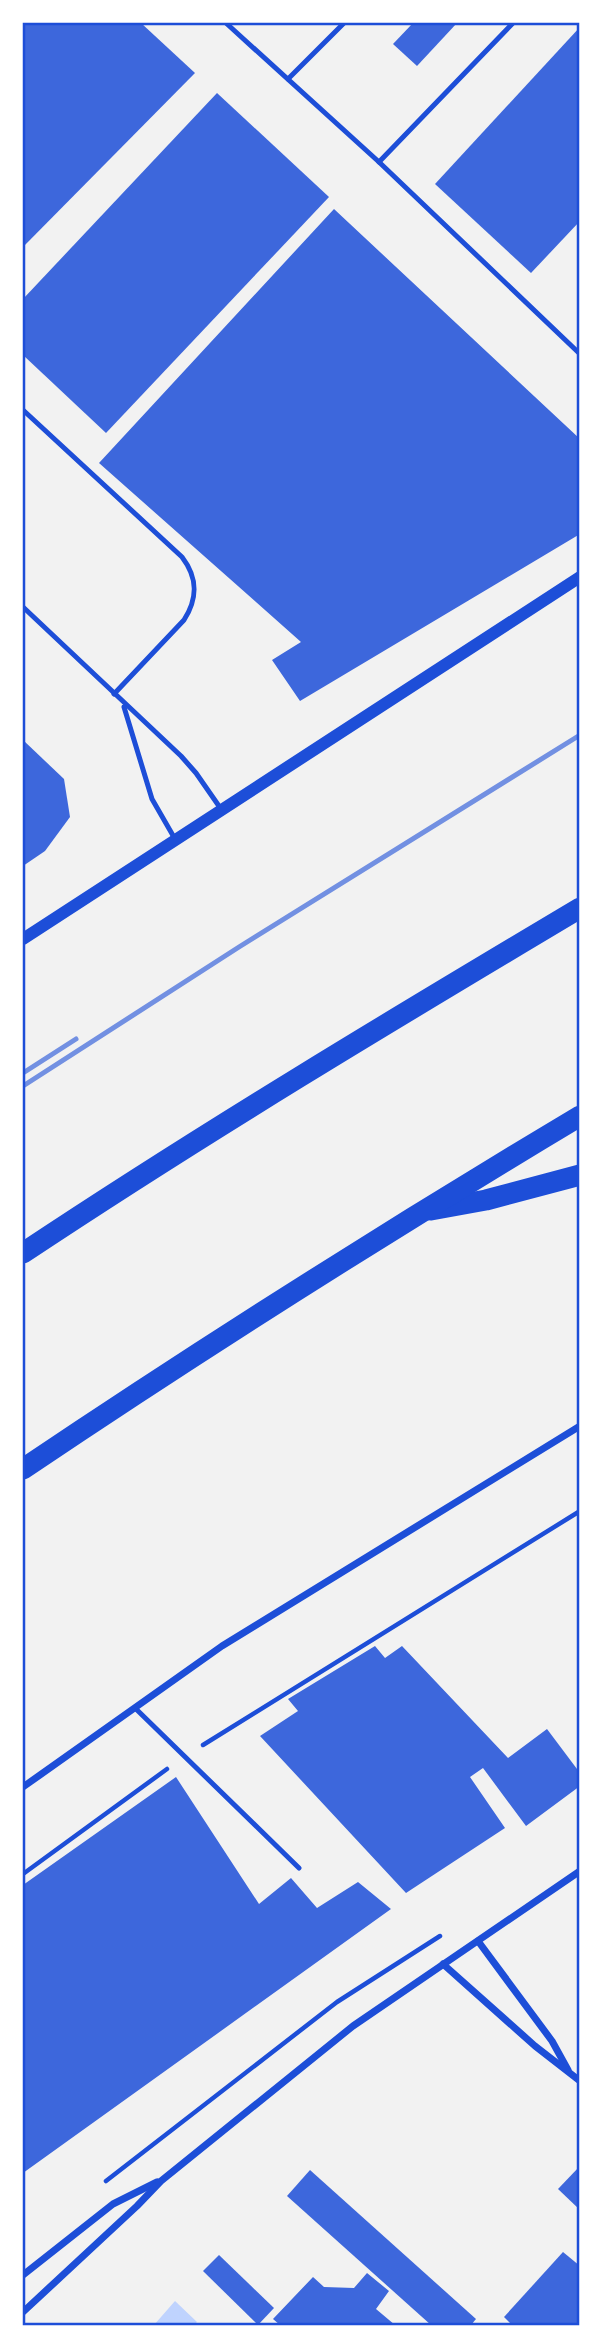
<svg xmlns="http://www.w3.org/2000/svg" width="603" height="2348" viewBox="0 0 603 2348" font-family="Commissioner,sans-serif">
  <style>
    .water { fill: #bfd3fe }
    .building { fill: #3d67dc }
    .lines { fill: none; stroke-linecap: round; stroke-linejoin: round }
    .path { stroke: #1d4ed8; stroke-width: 4.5 }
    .service { stroke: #1d4ed8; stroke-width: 5 }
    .minor { stroke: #1d4ed8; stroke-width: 7 }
    .tertiary { stroke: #1d4ed8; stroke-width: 12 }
    .motorway { stroke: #1d4ed8; stroke-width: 21 }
    .rail { stroke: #7290e2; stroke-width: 5 }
    .neatline { fill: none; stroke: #1d4ed8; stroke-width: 2.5 }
  </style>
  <rect width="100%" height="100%" fill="#f2f2f2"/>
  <polygon class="water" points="175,2301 197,2322 194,2325 154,2325"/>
  <g class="building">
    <polygon points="23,23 141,23 195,73 23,247"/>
    <polygon points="413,23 457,23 417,66 393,44"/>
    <polygon points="580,27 580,221 531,273 435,184"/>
    <polygon points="217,93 329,197 106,433 23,355 23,299"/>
    <polygon points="334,209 580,439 580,534 300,701 272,660 301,642 99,463"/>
    <polygon points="23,740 64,779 70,817 45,851 23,866"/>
    <polygon points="375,1646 385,1658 402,1646 508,1758 547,1729 580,1773 580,1786 526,1826 483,1768 470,1777 505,1828 406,1893 260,1736 298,1711 288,1699"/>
    <polygon points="176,1777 259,1904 291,1878 317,1908 358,1882 391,1909 23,2173 23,1885"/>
    <polygon points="579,2167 580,2169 580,2210 558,2189"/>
    <polygon points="310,2170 476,2319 471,2325 431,2325 287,2196"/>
    <polygon points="563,2252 580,2266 580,2325 512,2325 504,2317"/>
    <polygon points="219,2255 274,2308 258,2325 203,2271"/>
    <polygon points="367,2273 389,2291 376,2309 395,2325 280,2325 273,2319 313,2277 324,2287 354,2288"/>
  </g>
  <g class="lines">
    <g class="path">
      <polyline points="203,1745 580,1511"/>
      <polyline points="23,1874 167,1769"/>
      <polyline points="106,2181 337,2002 440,1936"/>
    </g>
    <g class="service">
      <polyline points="226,23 379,162 580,354"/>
      <polyline points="288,79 344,23"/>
      <polyline points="379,162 513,23"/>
      <path d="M23,410L182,557C198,578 198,598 184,620L114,694"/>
      <polyline points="23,607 181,756 196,773 221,809"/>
      <polyline points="124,707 152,799 175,839"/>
      <polyline points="135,1708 299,1868"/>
    </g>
    <g class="minor">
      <polyline points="23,1787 222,1646 580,1426"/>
      <polyline points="478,1941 552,2041 568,2070"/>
      <polyline points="443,1964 535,2046 580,2081"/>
      <polyline points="23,2275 113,2204 157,2182"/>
      <polyline points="23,2312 137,2206 161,2181 353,2026 580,1871"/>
    </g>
    <polyline class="tertiary" points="23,939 580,577"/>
    <g class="motorway">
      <polyline points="431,1210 486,1200 580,1175"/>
      <path d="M23,1253C205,1132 392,1020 580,908"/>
      <path d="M23,1469C206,1346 391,1229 580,1116"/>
    </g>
    <g class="rail">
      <polyline points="23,1073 76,1039"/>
      <polyline points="23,1086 239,947 580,735"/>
    </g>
  </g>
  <rect width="603" height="2348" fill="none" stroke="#ffffff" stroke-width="49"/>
  <rect x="24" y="24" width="554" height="2300" class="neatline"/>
</svg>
